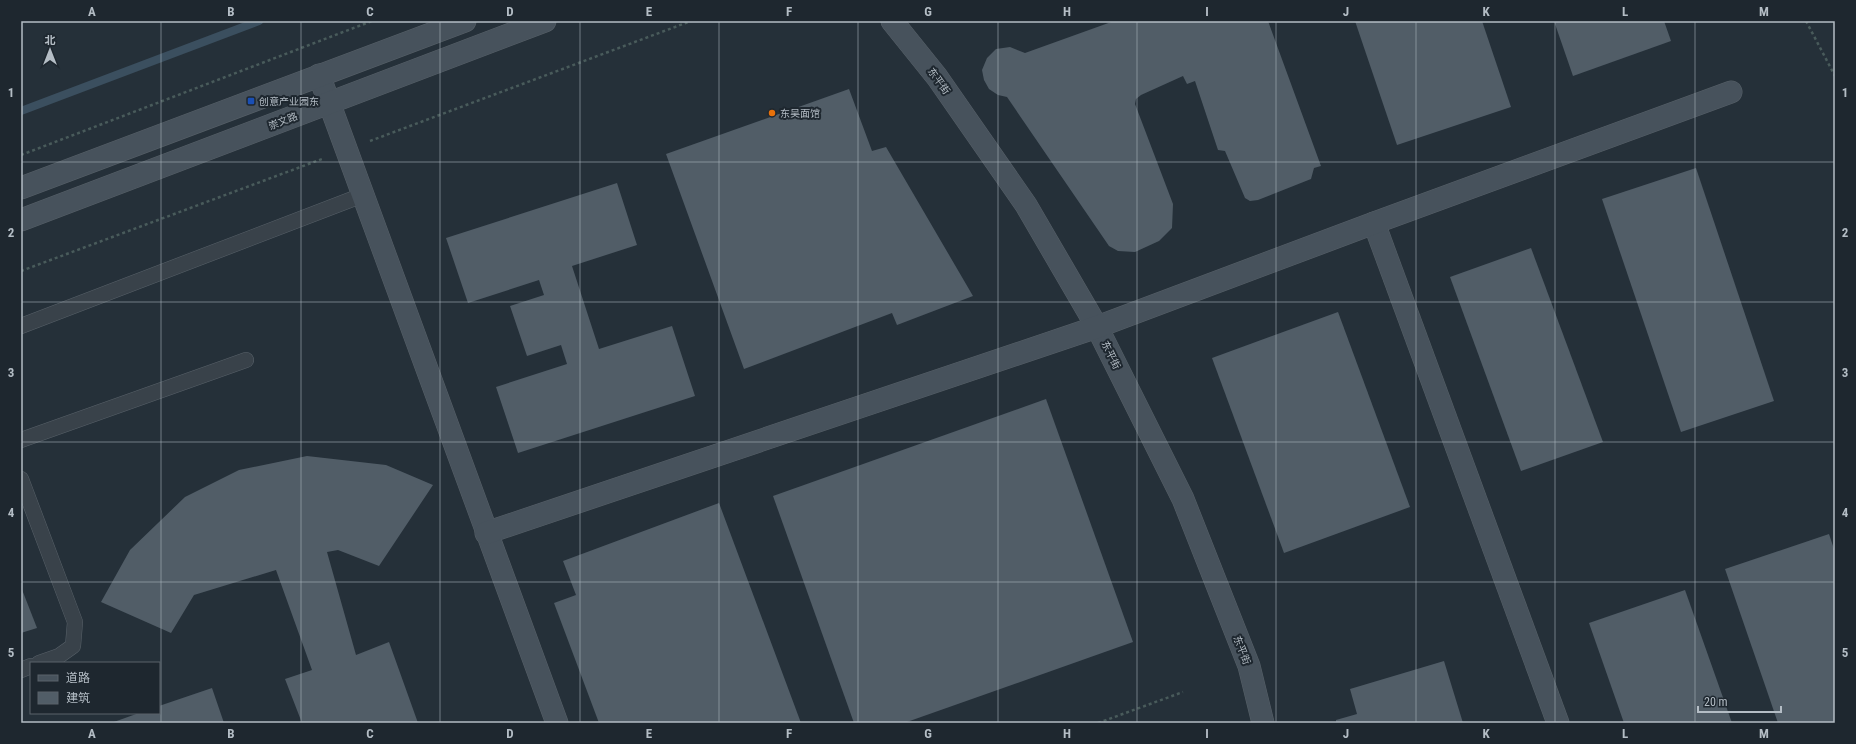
<svg xmlns="http://www.w3.org/2000/svg" width="1856" height="744" viewBox="0 0 1856 744" font-family="'Roboto Condensed','Noto Sans SC',sans-serif">
  <style>
    .lines { fill: none; stroke-linecap: round; stroke-linejoin: round }
    .stream { stroke: #3b4f5f; stroke-width: 8 }
    .building { fill: #515d67 }
    .lane-casing { stroke: #576068; stroke-width: 16 }
    .secondary-casing { stroke: #576068; stroke-width: 23 }
    .path { stroke: #495b5b; stroke-width: 2.5; stroke-dasharray: 3 3; stroke-linecap: butt }
    .lane { stroke: #39424a; stroke-width: 15 }
    .secondary { stroke: #47525c; stroke-width: 22 }
    .grid { fill: none; stroke: #b4bdc5; stroke-width: 1; stroke-opacity: 0.55 }
    .transit-dot { fill: #1a4fb4; stroke: #1e272f; stroke-width: 1.5 }
    .food-dot { fill: #e8710a; stroke: #1e272f; stroke-width: 1.5 }
    .labels { text-anchor: middle; dominant-baseline: central; stroke-width: 4; stroke-linejoin: round; paint-order: stroke }
    .street-label { font-size: 10px; fill: #b4bdc5; stroke: #1e272f }
    .poi-label { font-size: 10px; fill: #b4bdc5; stroke: #1e272f; text-anchor: start }
    .neatline { fill: none; stroke: #b4bdc5; stroke-width: 1.5 }
    .grid-label { font-size: 13px; text-anchor: middle; font-weight: bold; fill: #b4bdc5 }
  </style>
  <rect width="100%" height="100%" fill="#253039"/>
  <g class="lines">
    <polyline class="stream" points="21,111 259,21"/>
  </g>
  <g class="building">
    <polygon points="1114,21 1268,21 1321,166 1314,168 1311,179 1258,200 1250,201 1245,198 1225,151 1218,150 1195,81 1187,84 1183,76 1141,95 1136,99 1135,104 1173,204 1172,228 1159,241 1135,252 1118,251 1109,246 1007,97 998,95 989,89 984,80 982,70 987,58 996,49 1010,47 1025,53"/>
    <polygon points="1355,21 1482,21 1511,107 1397,145"/>
    <polygon points="1554,21 1664,21 1671,41 1573,76"/>
    <polygon points="849,89 872,151 886,147 973,296 897,325 892,313 744,369 666,154"/>
    <polygon points="1696,168 1774,401 1681,432 1602,199"/>
    <polygon points="617,183 637,245 572,266 599,349 672,326 695,396 518,453 496,387 567,364 561,345 527,356 510,306 544,295 539,280 468,303 446,238"/>
    <polygon points="1531,248 1603,442 1521,471 1450,277"/>
    <polygon points="1338,312 1410,507 1284,553 1212,358"/>
    <polygon points="1046,399 1133,642 904,723 854,723 773,496"/>
    <polygon points="307,456 386,465 433,485 379,566 338,550 327,552 356,655 389,642 418,723 302,723 285,679 312,670 276,570 194,595 171,633 101,602 130,550 185,497 239,470"/>
    <polygon points="719,503 801,723 599,723 554,603 576,595 563,561"/>
    <polygon points="1829,534 1835,552 1835,723 1778,723 1725,569"/>
    <polygon points="21,587 37,628 21,633"/>
    <polygon points="1685,590 1732,723 1624,723 1589,623"/>
    <polygon points="1444,661 1463,723 1336,723 1336,720 1357,714 1350,689"/>
    <polygon points="212,688 224,723 111,723 139,713 159,713 159,706"/>
  </g>
  <g class="lines">
    <g class="lane-casing">
      <g id="lane">
        <polyline points="21,326 363,195"/>
        <polyline points="21,440 246,360"/>
        <polyline points="21,479 75,622 73,646 59,656 39,663"/>
        <polyline points="21,670 31,666"/>
      </g>
    </g>
    <g class="secondary-casing">
      <g id="secondary">
        <polyline points="892,21 937,77 1026,205 1097,327 1183,499 1249,666 1263,723"/>
        <polyline points="319,75 557,723"/>
        <polyline points="21,188 465,21"/>
        <polyline points="21,220 545,21"/>
        <polyline points="1374,223 1558,723"/>
        <polyline points="486,533 1097,327 1374,223 1731,92"/>
      </g>
    </g>
    <g class="path">
      <polyline points="1806,21 1835,76"/>
      <polyline points="370,141 691,21"/>
      <polyline points="21,155 372,21"/>
      <polyline points="21,271 322,159"/>
      <polyline points="1098,723 1183,692"/>
    </g>
    <use href="#lane" class="lane"/>
    <use href="#secondary" class="secondary"/>
  </g>
  <path class="grid" d="M161,21V723M301,21V723M440,21V723M580,21V723M719,21V723M858,21V723M998,21V723M1137,21V723M1276,21V723M1416,21V723M1555,21V723M1695,21V723M21,162H1835M21,302H1835M21,442H1835M21,582H1835"/>
  <rect class="transit-dot" x="247" y="97" width="8" height="8" rx="2"/>
  <circle class="food-dot" cx="772" cy="113" r="4"/>
  <g class="labels">
    <g class="street-label">
      <text transform="translate(939 81) rotate(54)">东平街</text>
      <text transform="translate(283 121) rotate(-21)">崇文路</text>
      <text transform="translate(1111 355) rotate(64)">东平街</text>
      <text transform="translate(1242 650) rotate(69)">东平街</text>
    </g>
    <g class="poi-label">
      <text x="259" y="101">创意产业园东</text>
      <text x="780" y="113">东吴面馆</text>
    </g>
  </g>
  <rect width="1856" height="744" fill="none" stroke="#1e272f" stroke-width="44"/>
  <rect x="30" y="662" width="130" height="52" fill="#1e272f" stroke="#5a636b"/>
  <rect x="38" y="675" width="20" height="6" fill="#47525c" stroke="#5a636b"/>
  <text x="66" y="682" font-size="12" fill="#b4bdc5">道路</text>
  <rect x="38" y="692" width="20" height="12" fill="#515d67" stroke="#5a636b"/>
  <text x="66" y="702" font-size="12" fill="#b4bdc5">建筑</text>
  <g transform="translate(50 50)" stroke="#1e272f" stroke-width="3" paint-order="stroke">
  <path d="M0-3L7 15L0 10L-7 15Z" fill="#b4bdc5"/>
  <text y="-6" font-size="11" font-weight="bold" text-anchor="middle" fill="#b4bdc5">北</text>
  </g>
  <path d="M1698 706v6h83v-6" fill="none" stroke="#b4bdc5" stroke-width="2"/>
  <text x="1704" y="706" font-size="12" fill="#b4bdc5" stroke="#1e272f" stroke-width="3" paint-order="stroke">20 m</text>
  <rect x="22" y="22" width="1812" height="700" class="neatline"/>
  <g class="grid-label">
    <text x="92" y="16">A</text>
    <text x="231" y="16">B</text>
    <text x="370" y="16">C</text>
    <text x="510" y="16">D</text>
    <text x="649" y="16">E</text>
    <text x="789" y="16">F</text>
    <text x="928" y="16">G</text>
    <text x="1067" y="16">H</text>
    <text x="1207" y="16">I</text>
    <text x="1346" y="16">J</text>
    <text x="1486" y="16">K</text>
    <text x="1625" y="16">L</text>
    <text x="1764" y="16">M</text>
    <text x="11" y="97">1</text>
    <text x="1845" y="97">1</text>
    <text x="11" y="237">2</text>
    <text x="1845" y="237">2</text>
    <text x="11" y="377">3</text>
    <text x="1845" y="377">3</text>
    <text x="11" y="517">4</text>
    <text x="1845" y="517">4</text>
    <text x="11" y="657">5</text>
    <text x="1845" y="657">5</text>
    <text x="92" y="738">A</text>
    <text x="231" y="738">B</text>
    <text x="370" y="738">C</text>
    <text x="510" y="738">D</text>
    <text x="649" y="738">E</text>
    <text x="789" y="738">F</text>
    <text x="928" y="738">G</text>
    <text x="1067" y="738">H</text>
    <text x="1207" y="738">I</text>
    <text x="1346" y="738">J</text>
    <text x="1486" y="738">K</text>
    <text x="1625" y="738">L</text>
    <text x="1764" y="738">M</text>
  </g>
</svg>
